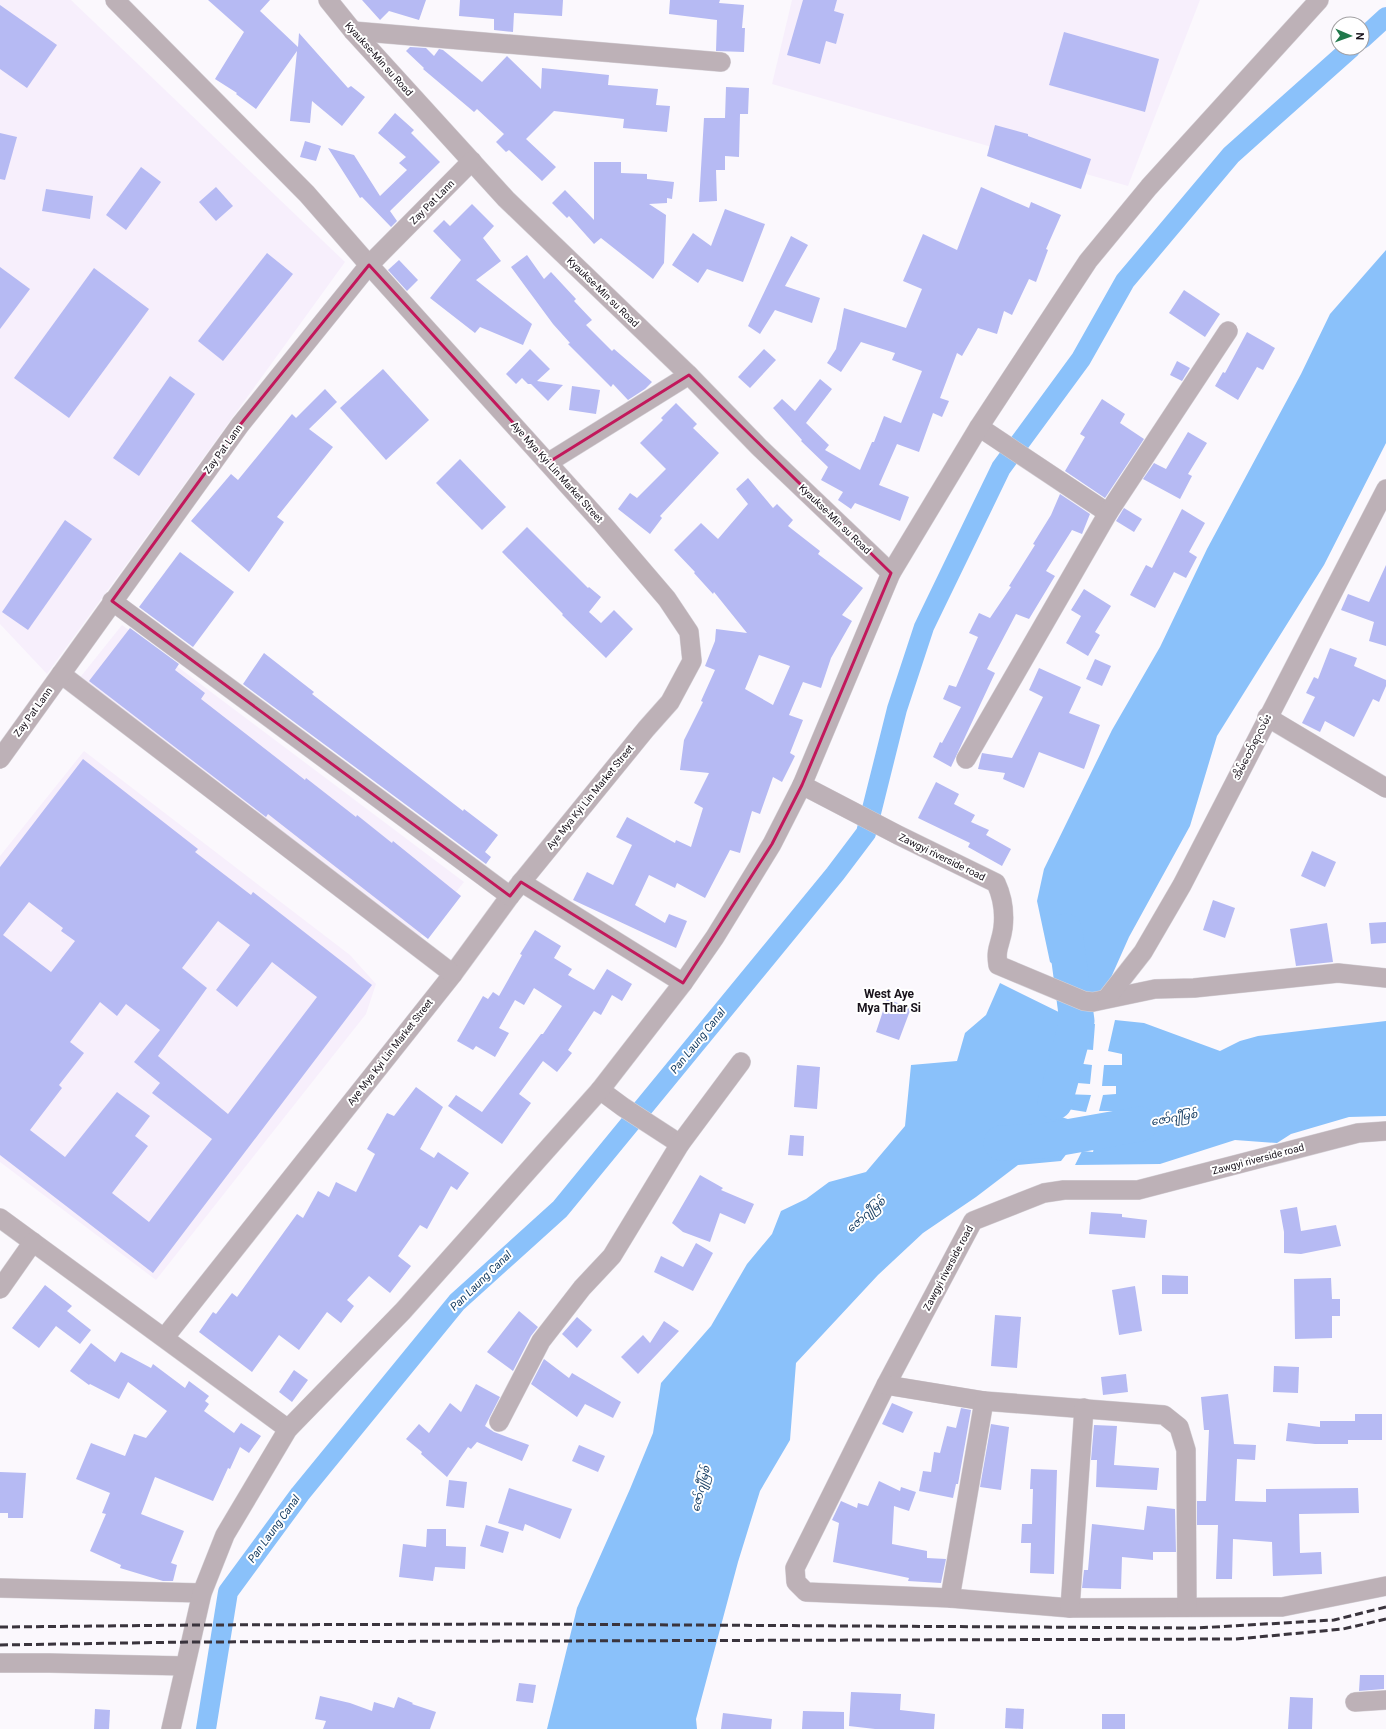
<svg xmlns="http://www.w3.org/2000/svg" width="1386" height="1729" viewBox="0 0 1386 1729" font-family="Roboto,'Noto Sans Myanmar',sans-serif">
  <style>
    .built { fill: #f7effc }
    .water { fill: #8ac1fa }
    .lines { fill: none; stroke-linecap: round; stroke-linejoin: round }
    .canal { stroke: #8ac1fa; stroke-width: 20 }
    .river { stroke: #8ac1fa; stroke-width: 35 }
    .building { fill: #b6baf3; fill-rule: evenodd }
    .minor-casing { stroke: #d7d3d9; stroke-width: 20 }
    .minor { stroke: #bdb1b7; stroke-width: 19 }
    .rail { stroke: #3a343d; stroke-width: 3; stroke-dasharray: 8 4; stroke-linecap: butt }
    .marked { fill: none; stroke: #c2185b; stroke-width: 3; stroke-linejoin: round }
    .labels { text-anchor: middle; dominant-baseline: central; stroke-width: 4; stroke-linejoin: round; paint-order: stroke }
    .street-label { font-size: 10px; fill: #19131c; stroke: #fff }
    .water-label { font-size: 11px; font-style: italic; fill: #183f64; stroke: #fff }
    .quarter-label { font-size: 12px; font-weight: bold; fill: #19131c; stroke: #fff }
  </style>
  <rect width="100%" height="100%" fill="#fbf8fd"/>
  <g class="built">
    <polygon points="0,0 71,0 345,262 47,674 0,624"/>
    <polygon points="792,0 1200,0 1128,186 772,84"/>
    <polygon points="122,625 464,882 420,937 78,680"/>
    <polygon points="84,751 350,955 376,984 366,1014 156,1280 0,1162 0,856"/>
  </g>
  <g class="water">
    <polygon points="1386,250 1386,443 1324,565 1217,736 1190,826 1129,937 1101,1000 1050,962 1037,901 1044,869 1112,730 1160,647 1207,549 1301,374 1330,314"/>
    <polygon points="1000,983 1077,1021 1088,1024 1095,1024 1093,1050 1068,1048 1067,1062 1092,1065 1090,1084 1065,1082 1064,1094 1091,1095 1086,1112 1061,1108 1058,1116 1084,1124 1077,1138 1053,1132 1047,1143 1072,1147 1061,1161 1018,1165 976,1197 923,1233 878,1275 796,1363 790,1440 760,1491 738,1562 696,1719 697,1729 547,1729 577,1608 630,1489 653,1433 661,1383 711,1326 747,1264 772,1234 781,1211 806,1199 829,1182 866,1172 905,1126 911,1065 957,1061 965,1033 986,1015"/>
    <polygon points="1115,1020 1144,1023 1220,1051 1240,1041 1258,1036 1386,1021 1386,1116 1349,1117 1291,1134 1277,1143 1235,1140 1160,1164 1075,1165 1082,1151 1093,1152 1095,1142 1089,1141 1096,1125 1106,1127 1113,1111 1099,1111 1103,1095 1116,1094 1116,1086 1102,1086 1104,1065 1122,1065 1122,1054 1108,1051"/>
  </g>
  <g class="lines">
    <g class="canal">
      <polyline points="1362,39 1386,17"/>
      <polyline points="206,1729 228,1592 300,1494 457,1302 560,1209 835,874 866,833 897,709 924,627 1001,468 1081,359 1125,281 1231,155 1351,48"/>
    </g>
    <g class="river">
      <polyline points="1055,1102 1077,1021 1065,931"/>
      <polyline points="1001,1143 1044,1141 1140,1124"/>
    </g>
  </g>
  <g class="building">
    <polygon points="208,0 270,0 260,11 298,47 299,33 348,88 351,86 365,97 342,126 312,101 310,123 290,121 297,51 256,109 236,94 237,93 215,79 244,32"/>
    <polygon points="362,0 426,0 419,20 389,11 380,20"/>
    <polygon points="460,0 563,0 562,16 514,13 513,32 494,30 494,19 459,16"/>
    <polygon points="670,0 720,0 719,3 744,5 742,28 745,28 744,52 716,51 717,20 669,14"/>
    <polygon points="803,0 837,0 834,11 844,14 836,44 826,41 820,64 787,55"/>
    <polygon points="0,5 57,45 27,88 0,69"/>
    <polygon points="1064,32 1159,59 1145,112 1049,85"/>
    <polygon points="410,47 426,48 434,56 439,49 443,50 482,82 507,56 541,89 542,68 609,75 608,85 658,89 656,105 670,106 667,132 623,128 624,119 554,111 526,139 556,167 542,181 509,150 506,152 496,142 504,134 477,109 474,112 423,69 424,68 406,51"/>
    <polygon points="726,87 749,88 748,114 740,114 739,157 725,156 725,170 716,170 717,201 699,202 704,118 725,118"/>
    <polygon points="395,113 414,130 411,133 440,162 390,211 397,221 391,227 362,197 360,198 328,148 354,155 380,196 407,170 399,163 406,157 378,133"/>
    <polygon points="995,125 1028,134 1028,136 1091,159 1081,189 987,156"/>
    <polygon points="0,133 17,137 5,180 0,179"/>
    <polygon points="305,141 321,146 316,161 300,157"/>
    <polygon points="594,162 621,162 621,173 647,174 647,179 674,182 672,199 667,198 667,203 649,204 666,215 664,263 653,279 601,238 594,244 569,216 567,218 552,203 565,190 594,220"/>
    <polygon points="141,167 161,182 126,230 106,215"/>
    <polygon points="216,187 233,206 216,221 199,202"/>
    <polygon points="981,187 1029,208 1031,202 1061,215 1046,249 1048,250 1036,282 1029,279 1012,315 1004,311 997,334 978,328 962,356 957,353 940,398 949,401 942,417 933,413 919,452 897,444 879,485 909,497 900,521 855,503 851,509 838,500 843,492 821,480 828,467 801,441 802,440 773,408 782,399 795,411 820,379 832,389 806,423 829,445 825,450 860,470 872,442 874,442 884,416 901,423 922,371 892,360 895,353 861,342 841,372 827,363 836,349 844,308 906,328 922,289 903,281 923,234 957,250"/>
    <polygon points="46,189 93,196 90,219 42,211"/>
    <polygon points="472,204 494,226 483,238 501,261 476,280 532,324 523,345 480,327 475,333 430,298 461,260 433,231 444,220 450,226"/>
    <polygon points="725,209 765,224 743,282 707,269 698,283 672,265 693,233 711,246"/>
    <polygon points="791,236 808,245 785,286 820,298 812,323 775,310 760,334 748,326"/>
    <polygon points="267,253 293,274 223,361 198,341"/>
    <polygon points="527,255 544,279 551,272 576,299 574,301 592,320 586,325 612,351 614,349 652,382 645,389 628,400 613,384 611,387 568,344 570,343 553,324 511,267"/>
    <polygon points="399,260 418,280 407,291 388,270"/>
    <polygon points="0,267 30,289 0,329"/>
    <polygon points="94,268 149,309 69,418 14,378"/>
    <polygon points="1184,290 1220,314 1205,337 1169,313"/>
    <polygon points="1247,332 1275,348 1263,370 1257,367 1238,400 1215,386 1223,372 1225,373"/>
    <polygon points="530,349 550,369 537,381 563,385 548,401 531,384 528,384 522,378 516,384 506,374"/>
    <polygon points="764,349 776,360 750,388 738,377"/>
    <polygon points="1177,361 1190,368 1182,381 1170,375"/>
    <polygon points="383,369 429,420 386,460 340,408"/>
    <polygon points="170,376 195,394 139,476 113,458"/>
    <polygon points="572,386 600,390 596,414 569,410"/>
    <polygon points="325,389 337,402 309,429 333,447 277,517 284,522 249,572 191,521 231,474 238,480 292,414 296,418"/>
    <polygon points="1102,399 1125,414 1120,423 1144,439 1105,498 1065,471 1085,437 1080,434"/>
    <polygon points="676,403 697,424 693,428 719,453 660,516 662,518 650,534 618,509 630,493 637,498 666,469 640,443 663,420 661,418"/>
    <polygon points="1188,432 1207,443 1188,474 1192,476 1180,499 1143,479 1154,463 1166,469"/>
    <polygon points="460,459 506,507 482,530 436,483"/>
    <path d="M748,478L773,508L777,504L793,520L788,526L820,551L818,554L863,588L842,615L852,621L831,658L821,688L803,682L789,715L803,720L790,753L795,756L782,782L773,777L760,814L752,811L740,853L730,850L705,898L677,883L675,888L649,875L635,905L665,923L669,914L687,921L676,948L573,900L587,872L613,885L632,845L616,837L627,817L675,843L676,840L691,847L703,808L694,803L709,773L680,770L684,740L703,702L701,701L715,670L705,666L715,641L716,629L747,633L714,592L713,594L694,573L695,572L674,550L701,523L718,539L748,504L736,489ZM759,655L790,666L773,705L745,689Z"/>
    <polygon points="1060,494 1090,514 1082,534 1072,530 1046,571 1055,576 1029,619 1016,614 987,669 995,673 951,767 933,757 940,742 942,743 961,707 943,699 949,685 956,687 978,637 969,633 979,613 990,618 1011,587 1009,586 1035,545 1033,544 1051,515"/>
    <polygon points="1124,508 1142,519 1134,532 1116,521"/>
    <polygon points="1182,509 1205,523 1189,552 1197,557 1186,578 1174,572 1155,608 1130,595 1146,565 1152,568"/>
    <polygon points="65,520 92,539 28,630 2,612"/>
    <polygon points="527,527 588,588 589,587 601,597 589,612 601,623 614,610 633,629 606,658 562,615 563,614 502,552"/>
    <polygon points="180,552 234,592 193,647 139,607"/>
    <polygon points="1386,565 1386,646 1369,641 1374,622 1341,610 1348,594 1369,602"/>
    <polygon points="1084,589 1111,606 1095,632 1100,635 1088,656 1066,643 1081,616 1071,610"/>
    <polygon points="130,628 179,664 175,670 205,693 201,699 305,780 306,778 356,817 357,815 392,843 393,841 461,896 428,939 282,825 268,814 266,817 89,681"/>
    <polygon points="1330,648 1357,658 1354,666 1386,680 1386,686 1379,702 1373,699 1354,737 1325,721 1320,732 1302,723 1315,697 1306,693 1314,677 1318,679"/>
    <polygon points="264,653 314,692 312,694 463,811 464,809 498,835 485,852 491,857 486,864 243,684"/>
    <polygon points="1095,659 1111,666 1102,686 1086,679"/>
    <polygon points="1039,668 1081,687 1069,713 1100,725 1084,769 1039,752 1024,788 1003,779 1005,773 978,769 982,753 1012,758 1043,697 1029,690"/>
    <path d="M83,759L198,849L195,852L251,895L253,892L372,985L153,1273L0,1155V867ZM29,902L63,928L61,931L75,941L51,972L3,935ZM218,921L250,945L216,990L237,1007L272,962L317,997L228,1114L158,1056L207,988L182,968ZM100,1002L117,1016L126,1004L160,1030L134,1062L160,1083L152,1093L212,1139L149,1222L112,1193L148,1146L135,1136L150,1116L117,1092L65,1157L30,1130L62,1088L59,1085L84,1053L70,1042Z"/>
    <polygon points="936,782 959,794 954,804 975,815 971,822 989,830 986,835 1011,849 1002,866 968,847 970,843 918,818"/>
    <polygon points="1312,851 1336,862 1325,887 1301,876"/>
    <polygon points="1213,900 1235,908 1225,938 1203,930"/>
    <polygon points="1386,922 1386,943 1371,944 1369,923"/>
    <polygon points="1327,923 1333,962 1296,966 1290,929"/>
    <polygon points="535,930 561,946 554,958 572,969 568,975 594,990 607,969 632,984 622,1001 612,995 601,1015 594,1011 568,1050 572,1053 557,1072 543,1061 519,1094 531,1103 502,1144 448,1106 456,1095 482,1112 541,1034 543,1034 562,1006 534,988 524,1005 515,1000 499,1028 509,1033 495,1057 476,1046 473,1050 457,1041 483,996 488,999 493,992 499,996 522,955 520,954"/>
    <polygon points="887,999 911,1008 899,1040 876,1032"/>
    <polygon points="797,1065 820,1067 817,1109 794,1107"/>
    <polygon points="416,1087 443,1107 420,1149 434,1158 438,1152 469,1173 457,1190 451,1186 427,1229 420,1225 398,1256 411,1266 390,1293 369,1276 347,1300 354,1306 341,1323 327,1312 299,1350 279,1335 252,1372 199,1332 213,1312 216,1314 232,1293 237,1297 297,1214 303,1218 318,1191 329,1197 336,1182 356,1192 375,1154 367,1149 387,1113 394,1116"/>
    <polygon points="790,1135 804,1136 803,1156 788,1155"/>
    <polygon points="700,1175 723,1188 721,1190 754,1204 745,1224 720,1213 710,1242 683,1232 672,1223"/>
    <polygon points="1297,1207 1301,1231 1336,1225 1341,1246 1301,1254 1284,1253 1284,1232 1280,1210"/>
    <polygon points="1091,1212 1122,1214 1122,1217 1147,1220 1145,1238 1089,1234"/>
    <polygon points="696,1243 713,1253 693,1291 654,1272 661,1256 683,1267"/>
    <polygon points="1162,1275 1188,1276 1188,1294 1162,1294"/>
    <polygon points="1331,1278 1332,1299 1340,1299 1340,1316 1332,1316 1332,1338 1295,1339 1294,1279"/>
    <polygon points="45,1285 72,1306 67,1311 91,1330 80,1344 56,1326 39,1348 12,1328"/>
    <polygon points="1135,1286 1142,1331 1119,1335 1112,1290"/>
    <polygon points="519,1311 538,1327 531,1336 513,1371 487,1352"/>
    <polygon points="995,1315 1021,1317 1017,1368 991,1366"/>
    <polygon points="577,1317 592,1330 577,1348 562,1334"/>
    <polygon points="664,1321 679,1331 638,1374 621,1357 643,1335 650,1343"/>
    <polygon points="91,1343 115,1362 121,1352 151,1368 153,1364 185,1388 189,1381 209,1396 205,1401 209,1404 204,1411 234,1433 241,1423 261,1436 249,1453 240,1447 230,1469 228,1468 213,1501 155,1477 141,1514 184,1531 171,1563 177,1565 173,1581 163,1581 120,1568 121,1565 90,1551 106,1514 102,1513 110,1493 76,1479 91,1443 125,1456 134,1434 146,1438 167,1411 128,1382 119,1399 90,1384 89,1385 70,1371"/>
    <polygon points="544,1359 569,1378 572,1373 621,1402 613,1418 585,1404 577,1417 531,1384"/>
    <polygon points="1274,1366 1299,1367 1298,1393 1273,1392"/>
    <polygon points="294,1370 308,1380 292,1402 279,1392"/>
    <polygon points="1126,1374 1128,1392 1103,1395 1101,1377"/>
    <polygon points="476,1384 500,1397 485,1426 494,1432 529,1445 522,1461 477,1442 471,1449 468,1447 447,1477 421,1454 422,1452 406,1439 419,1424 429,1433 450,1403 461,1412"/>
    <polygon points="1228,1394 1234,1444 1256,1445 1255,1460 1237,1459 1235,1501 1266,1502 1266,1489 1358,1488 1359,1513 1299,1514 1300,1553 1321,1552 1322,1574 1273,1576 1272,1542 1233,1539 1232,1579 1216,1579 1218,1525 1197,1525 1197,1501 1206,1501 1209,1430 1204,1430 1201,1397"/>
    <polygon points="892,1403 913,1412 903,1433 882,1424"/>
    <polygon points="961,1408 971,1410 958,1484 956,1484 953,1498 919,1491 923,1471 931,1472 934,1452 940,1453 947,1426 956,1428"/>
    <polygon points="1355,1414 1382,1414 1382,1440 1348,1440 1348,1444 1315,1444 1286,1441 1288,1423 1320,1427 1320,1421 1355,1421"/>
    <polygon points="991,1424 1009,1427 1001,1490 980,1487"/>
    <polygon points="1094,1425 1117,1426 1114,1465 1159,1468 1157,1490 1096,1487 1097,1460 1091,1460"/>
    <polygon points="579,1445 605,1456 598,1472 572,1461"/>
    <polygon points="1031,1469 1057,1470 1054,1574 1030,1573 1031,1543 1021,1543 1022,1524 1032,1524 1033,1489 1030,1489"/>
    <polygon points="0,1472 26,1473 23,1518 8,1518 8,1513 0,1513"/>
    <polygon points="449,1480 467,1482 464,1508 446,1506"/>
    <polygon points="879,1481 900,1491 901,1487 916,1492 909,1511 894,1506 892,1544 927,1551 927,1558 946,1559 941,1583 908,1581 909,1578 833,1562 839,1523 832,1520 841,1501 857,1508 858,1503 868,1506"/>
    <polygon points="509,1488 572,1509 560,1539 525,1524 523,1531 498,1523"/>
    <polygon points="1147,1506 1175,1509 1176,1552 1153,1552 1153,1560 1122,1557 1121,1589 1082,1588 1084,1570 1088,1570 1092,1524 1144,1530"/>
    <polygon points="486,1525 509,1532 503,1553 480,1546"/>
    <polygon points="427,1529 446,1529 446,1546 466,1547 465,1569 435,1567 433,1581 399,1577 403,1544 426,1547"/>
    <polygon points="1360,1675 1384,1675 1384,1689 1359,1691"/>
    <polygon points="519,1683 536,1685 533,1703 516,1701"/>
    <polygon points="851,1692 901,1694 900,1710 935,1714 934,1729 875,1729 849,1726"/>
    <polygon points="320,1696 350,1703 372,1711 374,1702 394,1708 398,1697 413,1703 412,1704 436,1712 430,1729 323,1729 326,1721 315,1719"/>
    <polygon points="1290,1697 1313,1698 1312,1729 1288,1729"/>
    <polygon points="1006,1708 1024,1709 1023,1729 1005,1728"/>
    <polygon points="95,1709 110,1710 109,1729 94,1729"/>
    <polygon points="803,1711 844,1712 844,1729 802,1729"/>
    <polygon points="723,1713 772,1719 771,1729 721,1729"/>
    <rect x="1102" y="1714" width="23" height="15"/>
  </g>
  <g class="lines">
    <g class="minor-casing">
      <g id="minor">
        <polyline points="115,0 307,194 369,265 602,523 667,599 689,632 692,661 670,702 646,729 510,896 453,974 165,1337"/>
        <polyline points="328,0 353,31 506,199 689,375 759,447 891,573"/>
        <polyline points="353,31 721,62"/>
        <polyline points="979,427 1108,513"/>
        <polyline points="549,462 689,375"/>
        <polyline points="112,601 510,896"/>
        <polyline points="61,674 453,974"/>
        <polyline points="1267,717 1386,788"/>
        <polyline points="0,759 240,425 369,265 472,161"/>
        <polyline points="966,759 1108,513 1228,331"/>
        <path d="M802,785L898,835L996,883C1003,898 1005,911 1003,928C1001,944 995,948 998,965L1084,1001L1093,1002L1155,989L1194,988L1338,973L1386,978"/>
        <polyline points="521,882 683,983"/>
        <polyline points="1107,998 1143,952 1182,885 1386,489"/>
        <polyline points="600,1090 623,1107 680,1144"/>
        <polyline points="1386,1131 1358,1133 1138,1190 1064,1190 1044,1193 973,1221 886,1385 795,1568 796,1582 806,1592 950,1598 1070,1608 1282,1607 1386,1586"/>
        <polyline points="0,1218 288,1429"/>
        <polyline points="0,1289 33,1242"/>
        <polyline points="886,1385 984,1401"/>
        <polyline points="499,1422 541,1341 582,1288 612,1256 680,1144 741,1062"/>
        <polyline points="0,1588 202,1593"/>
        <polyline points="950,1598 984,1401 1164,1415 1179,1427 1186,1450 1187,1607"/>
        <polyline points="1070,1608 1084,1408"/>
        <polyline points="0,1663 49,1663 185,1666"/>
        <polyline points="1355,1702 1386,1700"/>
        <polyline points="171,1729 202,1593 225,1535 288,1429 403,1311 600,1090 683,983 715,937 772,844 802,785 891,573 979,427 1088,261 1149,187 1319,0"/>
      </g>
    </g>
    <use href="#minor" class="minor"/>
    <g class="rail">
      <polyline points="0,1627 194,1625 515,1624 1197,1628 1334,1620 1386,1607"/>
      <polyline points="0,1645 191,1642 1236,1639 1343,1629 1386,1619"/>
    </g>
  </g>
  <path class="marked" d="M369,265L549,462L689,375L891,573L802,785L772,844L683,983L521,882L510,896L112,601L240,425Z"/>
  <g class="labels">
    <g class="street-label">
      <text transform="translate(379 59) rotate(48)">Kyaukse-Min su Road</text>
      <text transform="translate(432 202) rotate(-45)">Zay Pat Lann</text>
      <text transform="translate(603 292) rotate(44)">Kyaukse-Min su Road</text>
      <text transform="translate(223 449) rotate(-54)">Zay Pat Lann</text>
      <text transform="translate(557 472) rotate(48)">Aye Mya Kyi Lin Market Street</text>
      <text transform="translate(835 519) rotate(44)">Kyaukse-Min su Road</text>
      <text transform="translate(33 712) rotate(-54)">Zay Pat Lann</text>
      <text transform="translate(1252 747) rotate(-63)">အိမ်တော်ရာလမ်း</text>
      <text transform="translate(590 797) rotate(-51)">Aye Mya Kyi Lin Market Street</text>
      <text transform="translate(942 857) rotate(26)">Zawgyi riverside road</text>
      <text transform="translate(390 1052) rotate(-52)">Aye Mya Kyi Lin Market Street</text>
      <text transform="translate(1258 1159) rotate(-15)">Zawgyi riverside road</text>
      <text transform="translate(948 1268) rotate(-62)">Zawgyi riverside road</text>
    </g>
    <g class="water-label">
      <text transform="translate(698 1041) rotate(-51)">Pan Laung Canal</text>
      <text transform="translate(1174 1118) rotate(-10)">ဇော်ဂျီမြစ်</text>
      <text transform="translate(866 1215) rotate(-41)">ဇော်ဂျီမြစ်</text>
      <text transform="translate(481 1281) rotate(-44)">Pan Laung Canal</text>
      <text transform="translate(701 1489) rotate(-76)">ဇော်ဂျီမြစ်</text>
      <text transform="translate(274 1529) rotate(-54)">Pan Laung Canal</text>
    </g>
    <g class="quarter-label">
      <text x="889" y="994">West Aye<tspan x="889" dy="14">Mya Thar Si</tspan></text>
    </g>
  </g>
  <g transform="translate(1350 36) rotate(92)"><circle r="19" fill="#ffffff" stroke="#a3a1a4"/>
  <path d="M0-3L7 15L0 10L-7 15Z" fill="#20784b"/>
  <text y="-6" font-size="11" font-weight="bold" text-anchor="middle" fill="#19131c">N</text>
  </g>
</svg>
